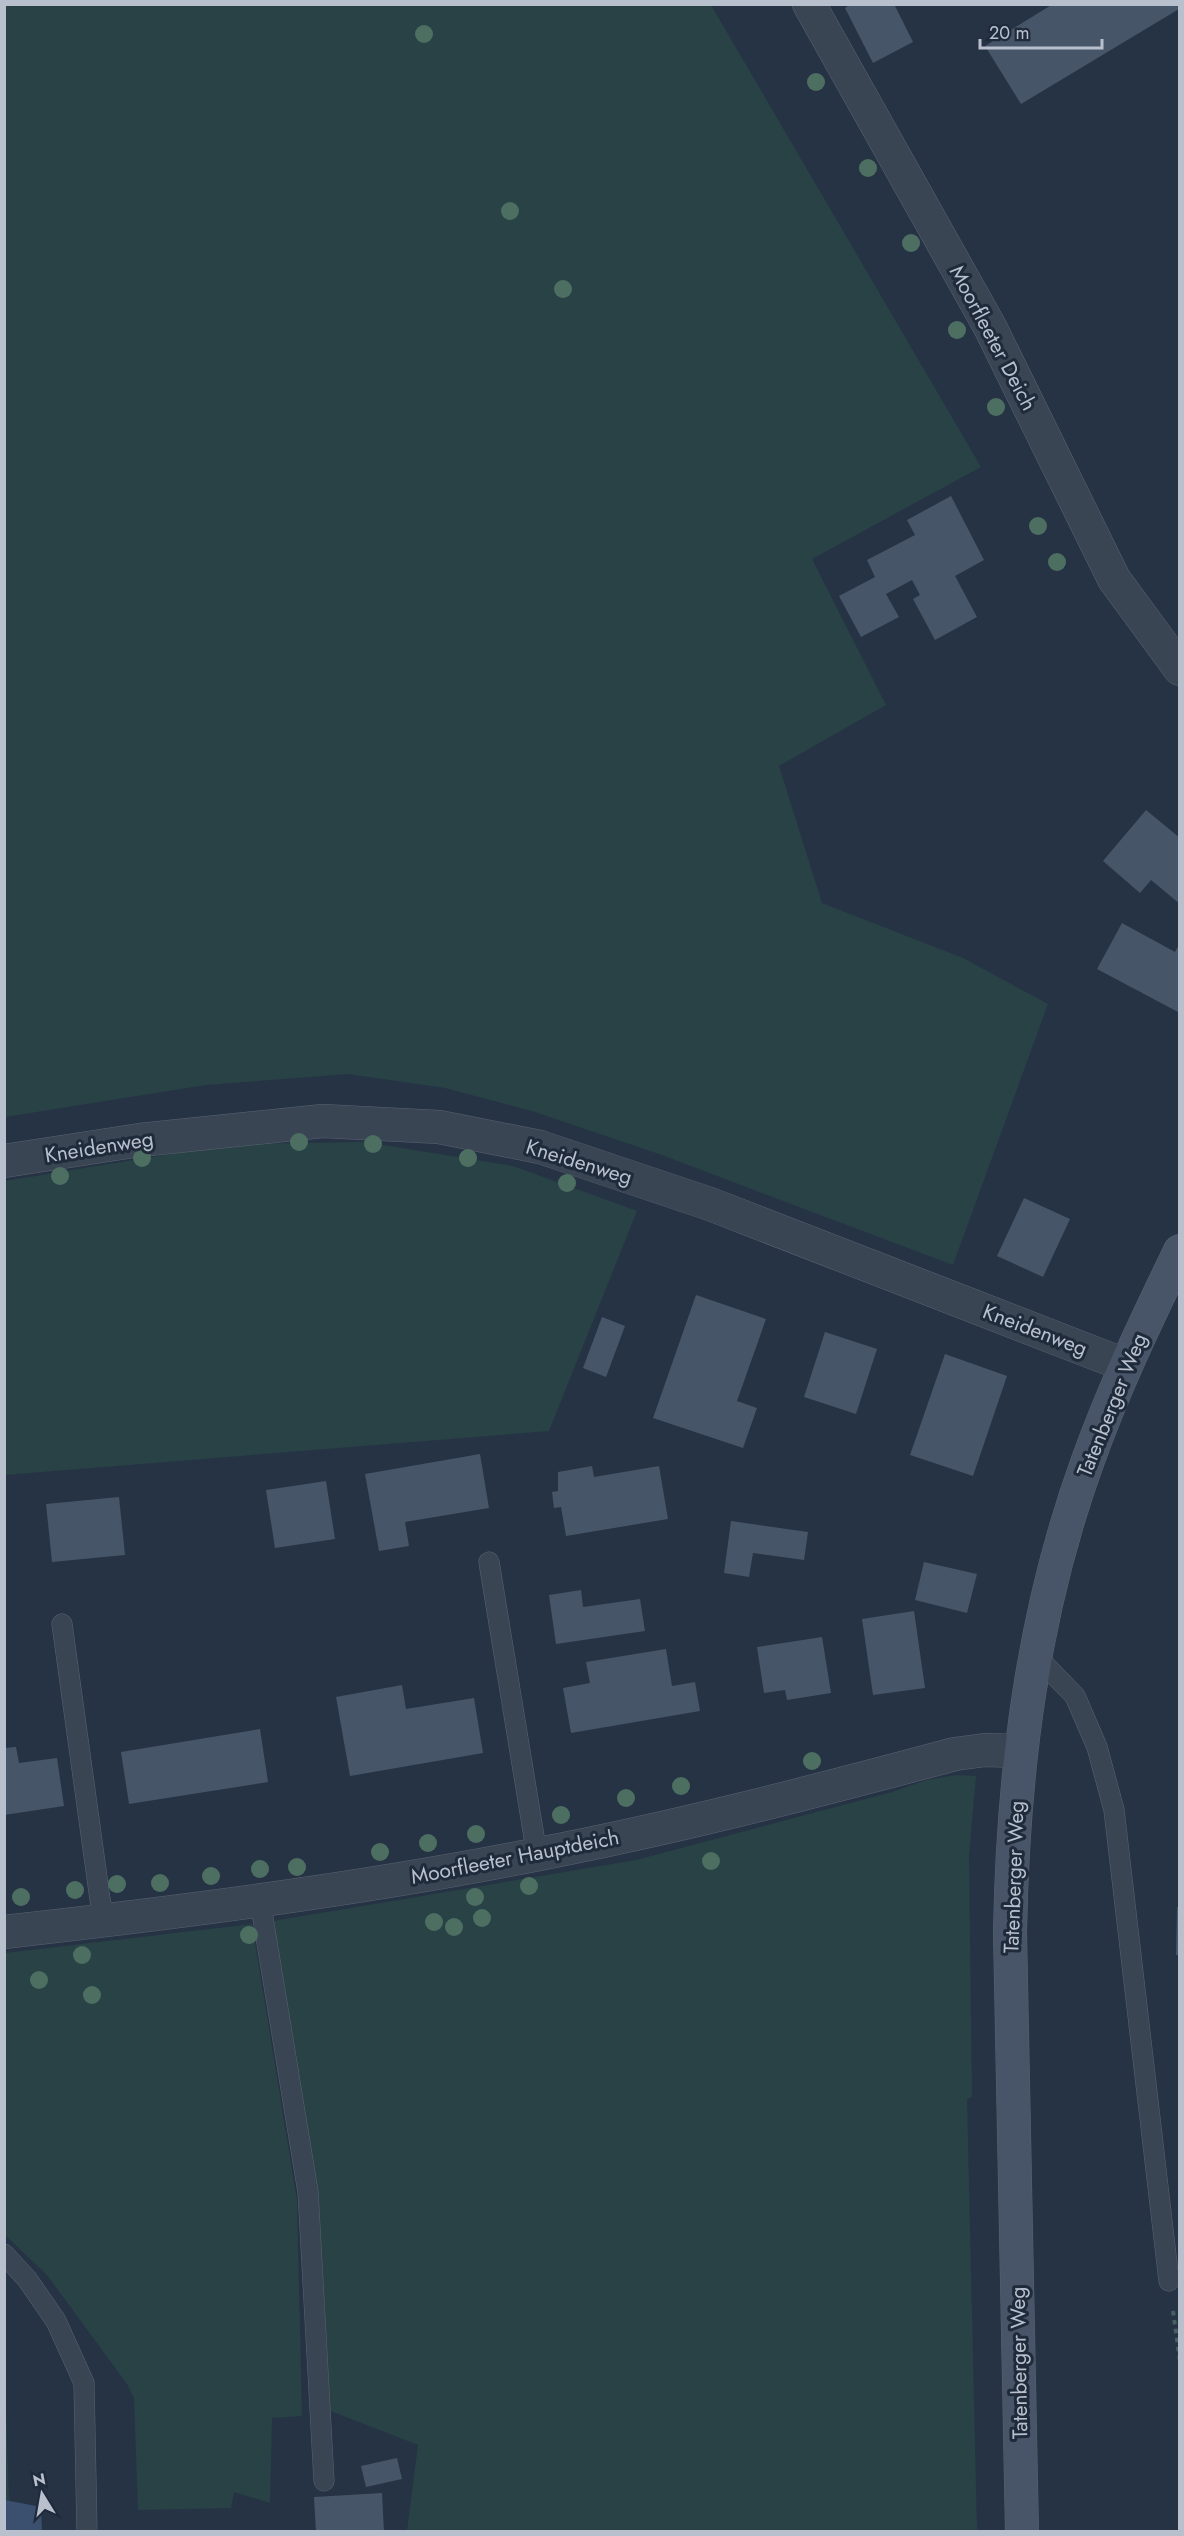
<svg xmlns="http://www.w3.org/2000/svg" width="1184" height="2536" viewBox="0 0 1184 2536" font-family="Jost,sans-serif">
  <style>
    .green { fill: #284246 }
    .water { fill: #3a506e }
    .building { fill: #475569 }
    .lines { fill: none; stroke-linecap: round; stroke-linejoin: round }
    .lane-casing { stroke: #596371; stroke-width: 21 }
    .street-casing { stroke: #596371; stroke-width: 34 }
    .secondary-casing { stroke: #596371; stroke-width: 34 }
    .path { stroke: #465f62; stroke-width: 4; stroke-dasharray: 4.5 4.5; stroke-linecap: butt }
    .lane { stroke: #3a4554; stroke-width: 20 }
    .street { stroke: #3a4554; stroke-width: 33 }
    .secondary { stroke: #485467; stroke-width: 33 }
    .tree { fill: #4d6f62 }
    .labels { text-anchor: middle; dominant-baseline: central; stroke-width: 6; stroke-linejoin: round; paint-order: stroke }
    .street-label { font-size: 21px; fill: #b8c0ce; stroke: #1f2a3a }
  </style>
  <rect width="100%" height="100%" fill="#263345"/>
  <g class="green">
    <polygon points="5,4 711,5 981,467 812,559 886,705 779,766 822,903 963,958 1048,1004 953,1265 659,1154 532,1111 445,1088 348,1074 206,1085 5,1117"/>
    <polygon points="365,1142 513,1166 637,1211 549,1431 5,1475 5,1181 232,1144"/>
    <polygon points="956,1775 976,1776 969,1855 972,2097 967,2099 977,2531 407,2531 418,2445 328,2410 273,1921 636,1860 892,1792 927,1780"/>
    <polygon points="252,1924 297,2200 302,2416 272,2418 270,2503 234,2492 231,2508 138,2510 134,2398 127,2384 47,2275 5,2235 5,1953"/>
    <polygon points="4,2405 6,2407 9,2501 4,2500"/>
  </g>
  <polygon class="water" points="5,2500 41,2507 42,2531 5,2531"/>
  <g class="building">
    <polygon points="851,4 894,4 913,42 873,63 845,8"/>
    <polygon points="1053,4 1176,4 1179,9 1021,104 985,46"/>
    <polygon points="951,496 984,560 955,576 977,617 935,640 913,599 920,595 912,580 886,594 899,617 861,637 839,596 875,577 867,560 915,535 907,520"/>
    <polygon points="1146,810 1180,838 1180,904 1151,880 1140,893 1103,861"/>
    <polygon points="1122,923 1175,952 1180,943 1178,1012 1097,969"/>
    <polygon points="1024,1198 1070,1219 1043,1277 997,1256"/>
    <polygon points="696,1295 766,1319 737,1401 757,1408 743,1448 653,1418"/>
    <polygon points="602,1317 625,1326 606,1377 583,1368"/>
    <polygon points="825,1332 877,1349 856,1414 804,1397"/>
    <polygon points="945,1354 1007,1376 973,1476 910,1455"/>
    <polygon points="480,1454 489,1508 405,1522 409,1546 379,1551 365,1474"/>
    <polygon points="592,1466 594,1477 659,1466 668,1519 566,1536 561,1507 554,1508 552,1492 558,1491 558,1472"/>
    <polygon points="326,1481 335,1539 275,1548 266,1490"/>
    <polygon points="119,1497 125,1555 52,1562 46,1504"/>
    <polygon points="731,1521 808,1532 804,1560 753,1553 749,1577 724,1573"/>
    <polygon points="924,1562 977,1574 967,1613 915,1600"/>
    <polygon points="581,1590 583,1607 640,1599 645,1631 556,1644 549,1595"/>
    <polygon points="914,1611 925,1688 873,1695 862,1619"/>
    <polygon points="822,1637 831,1693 787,1700 785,1690 764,1693 757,1647"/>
    <polygon points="666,1649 672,1686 695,1682 700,1711 571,1733 563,1688 590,1683 586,1662"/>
    <polygon points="402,1685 406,1709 474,1698 483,1753 350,1776 336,1697"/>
    <polygon points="260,1729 268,1782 129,1804 121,1752"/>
    <polygon points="16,1747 19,1763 57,1758 64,1806 4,1815 4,1748"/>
    <polygon points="1177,1907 1180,1907 1180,1955 1176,1955"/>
    <polygon points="397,2458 402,2479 366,2487 361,2466"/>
    <polygon points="382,2493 384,2532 316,2532 314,2497"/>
  </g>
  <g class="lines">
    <g class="lane-casing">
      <g id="lane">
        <polyline points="489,1562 537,1855"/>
        <polyline points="62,1624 103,1921"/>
        <polyline points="1035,1655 1075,1696 1097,1747 1114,1810 1169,2281"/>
        <polyline points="260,1900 308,2192 324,2481"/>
        <polyline points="4,2254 27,2279 56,2321 84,2383 87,2532"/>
      </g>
    </g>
    <g class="street-casing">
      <g id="street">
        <polyline points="809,4 990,327 1114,579 1180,669"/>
        <polyline points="4,1161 140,1140 323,1121 439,1127 540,1147 710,1204 1125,1365"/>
        <path d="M4,1932C183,1912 362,1889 539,1854C679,1827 817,1791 955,1754L985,1750L1020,1751"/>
      </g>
    </g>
    <g class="secondary-casing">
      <path id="secondary" d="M1022,2532L1010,1932C1013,1772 1032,1615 1087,1463C1113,1390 1146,1321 1180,1251"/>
    </g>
    <polyline class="path" points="1173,2311 1180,2361"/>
    <use href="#lane" class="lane"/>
    <use href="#street" class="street"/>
    <use href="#secondary" class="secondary"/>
  </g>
  <g class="tree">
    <circle cx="424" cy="34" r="9"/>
    <circle cx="816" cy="82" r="9"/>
    <circle cx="868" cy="168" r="9"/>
    <circle cx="510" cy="211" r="9"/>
    <circle cx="911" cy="243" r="9"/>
    <circle cx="563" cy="289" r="9"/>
    <circle cx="957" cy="330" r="9"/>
    <circle cx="996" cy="407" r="9"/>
    <circle cx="1038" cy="526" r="9"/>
    <circle cx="1057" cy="562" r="9"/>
    <circle cx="299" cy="1142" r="9"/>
    <circle cx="373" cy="1144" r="9"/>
    <circle cx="142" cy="1158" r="9"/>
    <circle cx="468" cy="1158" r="9"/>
    <circle cx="60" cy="1176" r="9"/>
    <circle cx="567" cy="1183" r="9"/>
    <circle cx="812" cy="1761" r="9"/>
    <circle cx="681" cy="1786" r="9"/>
    <circle cx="626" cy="1798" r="9"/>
    <circle cx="561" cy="1815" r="9"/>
    <circle cx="476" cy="1834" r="9"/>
    <circle cx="428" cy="1843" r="9"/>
    <circle cx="380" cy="1852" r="9"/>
    <circle cx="711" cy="1861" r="9"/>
    <circle cx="297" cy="1867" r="9"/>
    <circle cx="260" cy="1869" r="9"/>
    <circle cx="211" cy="1876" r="9"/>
    <circle cx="160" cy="1883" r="9"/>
    <circle cx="117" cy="1884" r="9"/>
    <circle cx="529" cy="1886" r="9"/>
    <circle cx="75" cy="1890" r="9"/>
    <circle cx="21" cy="1897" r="9"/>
    <circle cx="475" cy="1897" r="9"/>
    <circle cx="482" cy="1918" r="9"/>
    <circle cx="434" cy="1922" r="9"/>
    <circle cx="454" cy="1927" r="9"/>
    <circle cx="249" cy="1935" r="9"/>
    <circle cx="82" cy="1955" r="9"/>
    <circle cx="39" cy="1980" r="9"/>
    <circle cx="92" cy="1995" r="9"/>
  </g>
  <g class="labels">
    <g class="street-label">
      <text transform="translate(993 338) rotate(62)">Moorfleeter Deich</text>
      <text transform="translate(99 1147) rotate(-9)">Kneidenweg</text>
      <text transform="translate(579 1162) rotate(17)">Kneidenweg</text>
      <text transform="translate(1035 1330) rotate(21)">Kneidenweg</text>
      <text transform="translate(1112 1405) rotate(-68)">Tatenberger Weg</text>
      <text transform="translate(515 1857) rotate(-11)">Moorfleeter Hauptdeich</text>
      <text transform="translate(1014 1877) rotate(-88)">Tatenberger Weg</text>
      <text transform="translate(1019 2363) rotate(-91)">Tatenberger Weg</text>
    </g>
  </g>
  <rect width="1184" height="2536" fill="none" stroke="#b8c0ce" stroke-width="12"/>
  <g transform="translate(42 2494) rotate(349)" stroke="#1f2a3a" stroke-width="4.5" paint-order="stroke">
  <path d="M0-4.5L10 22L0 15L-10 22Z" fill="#b8c0ce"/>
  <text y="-9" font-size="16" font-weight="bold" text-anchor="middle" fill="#b8c0ce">N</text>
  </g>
  <path d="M980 39v9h122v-9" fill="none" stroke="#b8c0ce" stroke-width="3"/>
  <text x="989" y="39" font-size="18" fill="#b8c0ce" stroke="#1f2a3a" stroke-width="4.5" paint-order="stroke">20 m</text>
</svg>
